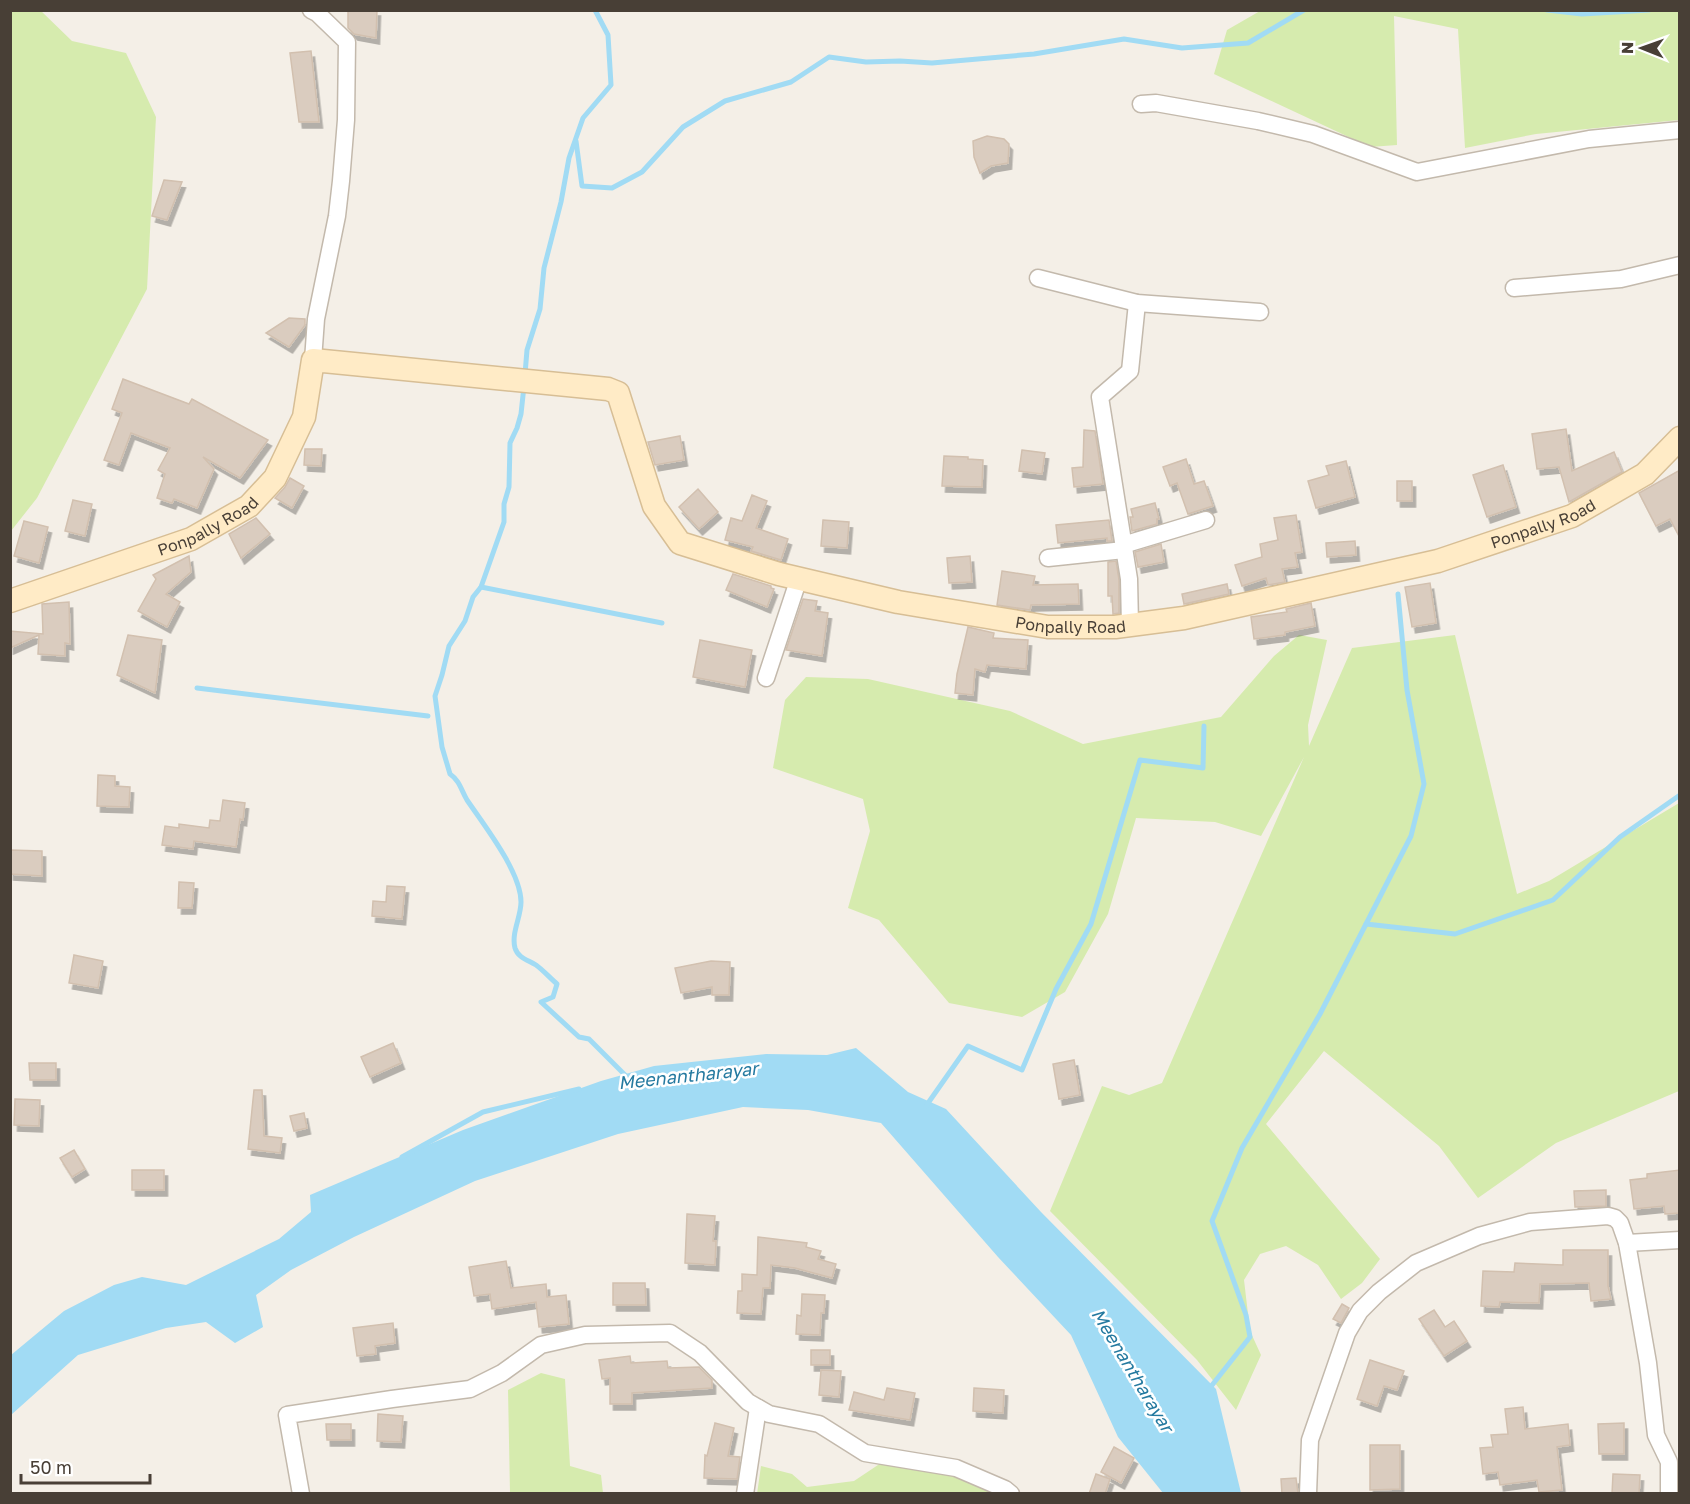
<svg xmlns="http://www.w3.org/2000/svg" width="1690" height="1504" viewBox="0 0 1690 1504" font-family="'Golos Text',sans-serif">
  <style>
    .green { fill: #d6ebae }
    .water { fill: #a1dbf4 }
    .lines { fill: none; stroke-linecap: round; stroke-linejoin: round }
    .stream { stroke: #a1dbf4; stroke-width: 5 }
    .building { fill: #daccbf; stroke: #d2c0af; stroke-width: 1.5; filter: url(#shadow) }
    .minor-casing { stroke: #c3b9ac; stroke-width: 19 }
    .secondary-casing { stroke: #d7be95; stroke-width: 25 }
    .minor { stroke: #fff; stroke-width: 16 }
    .secondary { stroke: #ffebc6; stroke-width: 22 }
    .labels { text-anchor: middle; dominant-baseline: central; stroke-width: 5; stroke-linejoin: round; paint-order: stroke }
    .street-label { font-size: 16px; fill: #483f36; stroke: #fff }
    .water-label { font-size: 18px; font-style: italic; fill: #257aa0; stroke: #fff }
  </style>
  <defs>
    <filter id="shadow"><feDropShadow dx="3.5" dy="6" stdDeviation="0" flood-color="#0004"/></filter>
  </defs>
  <rect width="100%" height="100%" fill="#f4efe7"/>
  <g class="green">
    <polygon points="11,10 41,11 72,41 126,53 156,117 147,289 37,498 11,531"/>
    <polygon points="1260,11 1679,11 1679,120 1536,134 1465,148 1458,29 1394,16 1397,145 1370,147 1214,74 1227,30"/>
    <polygon points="1299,635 1327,640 1308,725 1309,746 1352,648 1455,635 1517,894 1549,881 1679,803 1679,1091 1556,1143 1478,1198 1439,1146 1324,1051 1266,1124 1380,1259 1362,1283 1341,1299 1318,1265 1286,1246 1260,1254 1244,1280 1250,1331 1261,1355 1236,1410 1197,1360 1050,1211 1102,1086 1129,1095 1162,1083 1304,757 1261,836 1215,822 1136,818 1108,914 1065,992 1022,1017 949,1003 879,920 848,908 870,831 863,799 773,768 785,700 806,677 868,679 1010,711 1083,744 1221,717 1274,656"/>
    <polygon points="541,1373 565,1379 570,1466 601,1475 603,1493 510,1493 508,1390"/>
    <polygon points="884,1461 941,1471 996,1493 757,1494 761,1466 792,1474 807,1487 854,1481"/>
  </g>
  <polygon class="water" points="856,1048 908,1092 946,1109 1041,1212 1216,1389 1241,1493 1163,1493 1118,1437 1071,1335 998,1257 881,1123 808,1110 743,1107 618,1134 475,1181 354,1237 291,1270 256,1295 263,1327 235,1343 206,1322 166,1328 78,1355 11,1415 11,1355 64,1311 114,1285 142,1277 186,1285 279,1239 311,1212 310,1195 463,1130 601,1081 654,1066 766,1054 827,1055"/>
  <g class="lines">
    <g class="stream">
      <polyline points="1547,10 1582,14 1649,10"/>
      <polyline points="576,141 582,186 612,188 642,172 683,127 725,101 791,82 829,57 866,62 900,61 932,63 1034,54 1124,39 1182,48 1248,43 1304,10"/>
      <polyline points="525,374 527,350 540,309 544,268 561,202 569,158 583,118 611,85 608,35 595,10"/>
      <path d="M524,386L521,414L517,428L510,443L509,487L504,504V522L481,587L473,597L465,621L449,646L442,675L435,696L442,747L450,774C460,781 461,790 467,800C484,825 521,872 521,902C521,917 511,933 515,948C518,958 528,960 536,965C543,970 550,978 557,984L553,997L541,1002L579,1037L589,1039L628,1078"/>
      <polyline points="481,587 662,623"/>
      <polyline points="197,688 428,716"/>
      <polyline points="1366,924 1455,934 1553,900 1620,837 1680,795"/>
      <polyline points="926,1106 968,1046 1022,1070 1056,989 1091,924 1140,760 1203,768 1204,726"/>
      <polyline points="402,1157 483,1112 579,1089"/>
      <polyline points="1209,1389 1250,1337 1246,1315 1212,1221 1242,1148 1320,1014 1411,836 1424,784 1407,690 1398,594"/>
    </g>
  </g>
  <g class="building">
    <polygon points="348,10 377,10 376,38 354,34 348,28"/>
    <polygon points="311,51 319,122 299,122 290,53"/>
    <polygon points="987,136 1004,139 1009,144 1008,163 991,166 980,173 974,157 973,141"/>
    <polygon points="164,180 182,182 167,220 152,216"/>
    <polygon points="289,318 305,319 305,325 289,347 266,333"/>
    <polygon points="123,379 189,404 192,399 268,440 240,478 203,457 214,469 197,508 174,499 172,503 157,498 165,474 158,470 170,448 131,433 119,465 104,460 122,413 112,409"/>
    <polygon points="1566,429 1572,471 1614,452 1622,472 1569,502 1559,467 1537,469 1532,434"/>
    <polygon points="1084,430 1095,431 1103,484 1074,487 1072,468 1083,467"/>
    <polygon points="680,436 684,460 655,465 648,442"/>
    <polygon points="305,449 322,449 321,466 304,465"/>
    <polygon points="1022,450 1045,453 1042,474 1019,471"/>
    <polygon points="944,456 968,457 968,459 983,460 982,487 942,486"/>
    <polygon points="1186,459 1194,484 1204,481 1213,506 1188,514 1177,483 1170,486 1163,467"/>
    <polygon points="1346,461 1355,497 1316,508 1308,481 1329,475 1326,466"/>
    <polygon points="1503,465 1516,507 1487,517 1473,475"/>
    <polygon points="1680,470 1680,538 1670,519 1656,526 1639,493"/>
    <polygon points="290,478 304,486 292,508 275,498 285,487"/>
    <rect x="1397" y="481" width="15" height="20"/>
    <polygon points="698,489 718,512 699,529 679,507"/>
    <polygon points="752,495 767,501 756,528 788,539 781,560 751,551 753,547 725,540 731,518 742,521"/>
    <polygon points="73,500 92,504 85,536 65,531"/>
    <polygon points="1155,503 1159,519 1157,519 1157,524 1132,531 1130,517 1133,517 1131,509"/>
    <polygon points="1296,515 1302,552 1295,553 1298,567 1282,569 1285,582 1268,585 1266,578 1242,586 1235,565 1262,557 1260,544 1278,540 1274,518"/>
    <polygon points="256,518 270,534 241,558 229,534"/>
    <polygon points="823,520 849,522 847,548 821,546"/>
    <polygon points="1109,520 1112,541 1107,541 1107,538 1058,543 1056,525"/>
    <polygon points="24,521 48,527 39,563 14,556"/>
    <polygon points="1355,541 1356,555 1327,557 1326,543"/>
    <polygon points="1161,544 1164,562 1138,567 1135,552"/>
    <polygon points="189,556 191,572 166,594 180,602 167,627 138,611 156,579 153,575"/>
    <polygon points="970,556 972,582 949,583 947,558"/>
    <polygon points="1116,561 1119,580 1119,613 1113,614 1112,596 1108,596 1108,562"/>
    <polygon points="1002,571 1035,576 1033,585 1078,584 1079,604 1031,605 1030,610 997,605"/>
    <polygon points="733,574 771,586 771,588 774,589 767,607 726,590"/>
    <polygon points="1430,583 1436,623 1412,627 1405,587"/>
    <polygon points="1227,584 1229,594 1184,604 1182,594"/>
    <polygon points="803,599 817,601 815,611 828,613 822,656 786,650"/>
    <polygon points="69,602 70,644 65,643 65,656 38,654 39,635 10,648 10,631 43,634 42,604"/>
    <polygon points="1311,603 1315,626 1285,632 1285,635 1254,639 1251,617 1287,612 1286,609"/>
    <polygon points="968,627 994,633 993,638 1028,640 1026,669 987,665 985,672 975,669 973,695 955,693 957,674"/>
    <polygon points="128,635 162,640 155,693 117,675"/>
    <polygon points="700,640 752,650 745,687 693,677"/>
    <polygon points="98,775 115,776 115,786 130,787 129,807 97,806"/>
    <polygon points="223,800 245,803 243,820 240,819 236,847 194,841 193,849 162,845 165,826 179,828 179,824 209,828 210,820 220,821"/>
    <polygon points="10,850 42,851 42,876 10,874"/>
    <polygon points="179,882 194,883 192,908 178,908"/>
    <polygon points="387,886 405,887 402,919 372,916 373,901 386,902"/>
    <polygon points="74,955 103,961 98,988 69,983"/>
    <polygon points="711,961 730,962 729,995 712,995 712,987 681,993 675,968"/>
    <polygon points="393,1043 401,1063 370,1077 361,1057"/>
    <polygon points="1074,1060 1080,1095 1059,1099 1053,1064"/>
    <polygon points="29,1063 56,1063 56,1080 30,1080"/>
    <polygon points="254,1090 262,1090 264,1136 282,1138 280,1153 248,1149"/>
    <polygon points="15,1099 40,1100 39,1126 14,1125"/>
    <polygon points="304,1113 307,1128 294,1131 290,1116"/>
    <polygon points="74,1150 85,1169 72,1177 60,1158"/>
    <rect x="132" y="1170" width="32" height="20"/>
    <polygon points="1680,1170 1680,1213 1665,1214 1664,1206 1634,1209 1630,1180 1647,1178 1647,1174"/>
    <polygon points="1606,1190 1606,1206 1575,1207 1574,1191"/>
    <polygon points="687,1214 715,1216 713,1241 716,1241 715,1265 685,1263"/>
    <polygon points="758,1237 807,1243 806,1247 821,1251 818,1259 836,1264 832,1278 795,1268 771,1265 770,1288 763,1288 761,1314 737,1313 738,1291 742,1291 742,1274 757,1275"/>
    <polygon points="1563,1250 1608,1250 1608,1286 1611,1299 1591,1301 1589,1283 1540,1284 1539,1303 1500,1302 1499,1307 1481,1306 1483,1271 1514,1272 1515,1263 1563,1265"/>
    <polygon points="506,1261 511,1288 546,1284 547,1297 566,1295 569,1324 539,1327 536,1302 492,1309 490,1294 474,1296 469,1267"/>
    <polygon points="613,1283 645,1283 646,1305 613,1305"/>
    <polygon points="802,1294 825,1295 824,1313 821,1313 820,1335 796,1334 797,1315 801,1316"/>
    <polygon points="1342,1304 1349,1308 1341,1323 1333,1319"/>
    <polygon points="1434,1310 1445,1327 1454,1321 1467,1341 1444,1356 1419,1319"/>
    <polygon points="393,1323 395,1343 375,1346 376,1354 357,1356 353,1328"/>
    <rect x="811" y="1350" width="19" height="15"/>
    <polygon points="630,1356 631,1363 667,1361 668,1368 699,1367 712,1380 712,1388 632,1393 632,1404 610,1404 610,1378 602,1379 599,1360"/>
    <polygon points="1370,1360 1404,1371 1397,1390 1384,1386 1377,1406 1357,1399"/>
    <polygon points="821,1370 841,1371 839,1397 819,1395"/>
    <polygon points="887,1388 915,1393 910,1420 849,1410 854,1392 884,1400"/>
    <polygon points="974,1388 1004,1390 1003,1413 973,1411"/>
    <polygon points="1523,1407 1525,1429 1568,1424 1570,1445 1557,1447 1562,1490 1539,1492 1537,1480 1500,1485 1498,1472 1483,1474 1480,1448 1493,1447 1491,1435 1508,1434 1505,1409"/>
    <polygon points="378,1414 403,1416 401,1442 377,1441"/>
    <polygon points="715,1423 734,1428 728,1456 740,1457 737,1479 704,1478 705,1455 707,1456"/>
    <polygon points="1624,1423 1624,1454 1599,1454 1598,1424"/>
    <polygon points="326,1424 351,1424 351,1440 327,1440"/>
    <polygon points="1370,1445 1400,1445 1400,1489 1370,1490"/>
    <polygon points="1114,1447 1134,1458 1121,1483 1101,1472"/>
    <polygon points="1096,1474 1110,1479 1105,1494 1089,1494"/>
    <polygon points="1613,1474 1640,1475 1639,1494 1612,1494"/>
    <polygon points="1296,1478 1298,1494 1282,1494 1281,1479"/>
  </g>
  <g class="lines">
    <g class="minor-casing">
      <g id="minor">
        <polyline points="311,10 317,13 347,42 346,120 341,181 337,216 316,319 313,360"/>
        <polyline points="1141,104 1156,103 1258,121 1313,134 1417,172 1589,139 1680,130"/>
        <polyline points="1038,278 1137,303 1260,312"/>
        <polyline points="1514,288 1621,279 1680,265"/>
        <polyline points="1123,545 1206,520"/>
        <polyline points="1048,558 1124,550"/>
        <polyline points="1130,625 1129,579 1100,397 1130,371 1137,303"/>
        <polyline points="766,678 799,578"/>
        <polyline points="1627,1243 1680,1240"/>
        <polyline points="301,1494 287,1415 392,1399 470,1389 502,1373 541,1345 585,1335 670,1333 700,1353 748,1402 769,1414 819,1424 865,1453 956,1468 1005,1489 1011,1494"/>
        <polyline points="745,1494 758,1408"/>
        <polyline points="1308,1494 1310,1440 1347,1333 1360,1311 1379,1292 1416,1263 1479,1236 1530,1222 1608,1216 1615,1218 1620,1223 1627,1243 1648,1363 1656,1435 1669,1462 1669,1494"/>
      </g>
    </g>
    <g class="secondary-casing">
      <g id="secondary">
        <path id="s1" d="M10,601L191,539L249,506L275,478L304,417L313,360L608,389L618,393L654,506L680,543L779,574L898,602L1048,627H1115L1184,618L1438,561L1572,516L1645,474L1680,438"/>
      </g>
    </g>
    <use href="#minor" class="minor"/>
    <use href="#secondary" class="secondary"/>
  </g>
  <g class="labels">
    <g class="street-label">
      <text stroke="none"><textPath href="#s1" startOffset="1779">Ponpally Road</textPath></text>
      <text stroke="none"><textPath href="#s1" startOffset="212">Ponpally Road</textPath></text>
      <text stroke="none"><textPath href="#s1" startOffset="1293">Ponpally Road</textPath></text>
    </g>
    <g class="water-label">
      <text transform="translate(688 1075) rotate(-6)">Meenantharayar</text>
      <text transform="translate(1133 1370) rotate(59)">Meenantharayar</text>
    </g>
  </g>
  <rect width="1690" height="1504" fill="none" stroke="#483f36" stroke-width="24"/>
  <g transform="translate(1642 48) rotate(271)" stroke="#ffffff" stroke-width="4.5" paint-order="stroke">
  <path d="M0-4.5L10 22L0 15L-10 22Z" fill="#483f36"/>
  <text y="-9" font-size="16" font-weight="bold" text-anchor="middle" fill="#483f36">N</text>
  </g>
  <path d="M21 1474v9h129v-9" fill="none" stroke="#483f36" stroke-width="3"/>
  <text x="30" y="1474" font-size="18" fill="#483f36" stroke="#ffffff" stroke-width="4.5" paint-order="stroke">50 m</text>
</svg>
